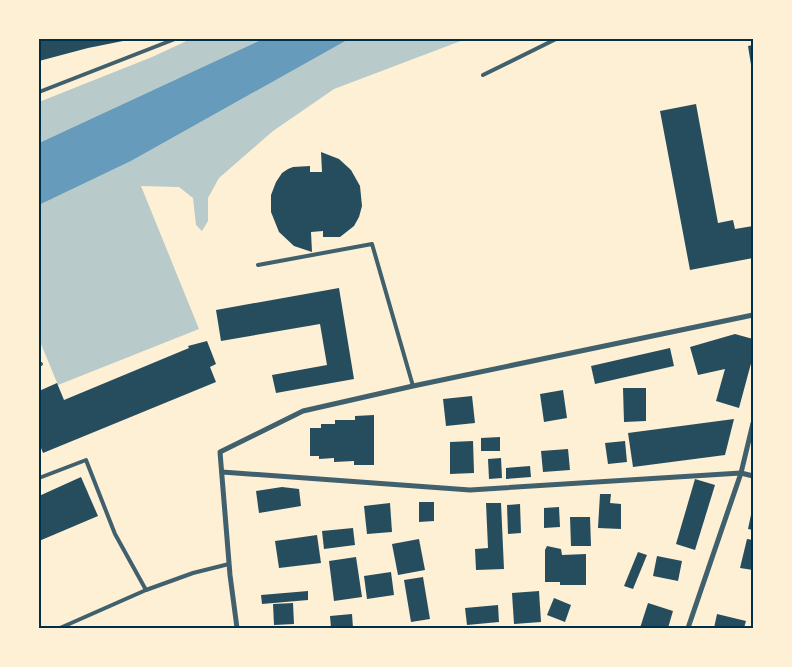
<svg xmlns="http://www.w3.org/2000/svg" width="792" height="667" viewBox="0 0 792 667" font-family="Roboto,sans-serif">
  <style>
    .green { fill: #b9caca }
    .water { fill: #669bbc }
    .building { fill: #264d5e }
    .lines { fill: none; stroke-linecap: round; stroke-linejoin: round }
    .service { stroke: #3f606c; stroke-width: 4 }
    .minor { stroke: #3f606c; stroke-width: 5 }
    .neatline { fill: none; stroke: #003049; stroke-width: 2 }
  </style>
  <rect width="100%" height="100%" fill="#fdf0d5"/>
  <g class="green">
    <polygon points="191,39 263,39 39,143 39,102 152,57"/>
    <polygon points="349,39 466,39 334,89 273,131 219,178 208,198 208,221 202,231 196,225 193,198 179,187 141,186 199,329 58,385 41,344 39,345 39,205 131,161"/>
  </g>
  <polygon class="water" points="263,39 349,39 131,161 39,205 39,143"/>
  <g class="building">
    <polygon points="39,39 127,39 128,40 88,48 39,61"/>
    <polygon points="753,45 753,71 752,71 748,46"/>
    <polygon points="696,104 718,223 733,220 735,229 753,226 753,258 690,270 660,111"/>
    <polygon points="321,152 339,159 351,170 360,186 362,206 359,217 354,226 340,237 323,237 323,231 311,232 312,252 294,246 279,232 271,212 271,195 276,182 282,173 288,169 293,167 310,166 310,172 322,172"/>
    <polygon points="339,288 354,379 276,393 272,375 327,365 320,324 221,341 216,310"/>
    <polygon points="735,334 753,339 753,356 739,408 716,401 725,369 698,375 690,347"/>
    <polygon points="207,341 216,364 210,367 216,382 43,453 39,443 39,391 57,383 64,400 189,348 188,346"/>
    <polygon points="670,348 674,366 595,384 591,366"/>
    <polygon points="623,388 646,388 646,421 624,422"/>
    <polygon points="563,390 567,418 544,422 540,394"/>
    <polygon points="472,396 475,423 446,426 443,399"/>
    <polygon points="374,415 374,465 354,465 354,461 334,462 334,458 319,459 319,456 310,456 310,428 321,428 321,424 335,424 335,420 355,420 355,416"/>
    <polygon points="734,419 725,455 633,467 628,433"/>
    <polygon points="500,437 500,451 481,451 481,438"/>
    <polygon points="473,441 474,473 450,474 450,442"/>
    <polygon points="625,441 627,462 608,464 605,443"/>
    <polygon points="568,449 570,470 543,472 541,451"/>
    <polygon points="501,458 502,478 489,479 488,459"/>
    <polygon points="530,466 531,477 506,479 506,468"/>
    <polygon points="81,477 98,516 39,541 39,496"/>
    <polygon points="695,479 715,485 695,550 676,544"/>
    <polygon points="282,487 299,489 301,506 259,513 256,491"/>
    <polygon points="600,494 611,494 610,503 621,504 621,529 598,528"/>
    <polygon points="419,502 434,502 434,521 419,522"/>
    <polygon points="390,503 392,532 367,534 364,506"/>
    <polygon points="486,503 501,503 504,569 476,570 475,549 488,548"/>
    <polygon points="520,504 521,533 508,534 507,505"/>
    <polygon points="559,507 560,527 544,528 544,508"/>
    <polygon points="752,510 753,510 753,530 748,529"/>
    <polygon points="570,517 590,517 591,546 571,546"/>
    <polygon points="353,528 355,545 324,549 322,531"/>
    <polygon points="317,535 321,563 279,568 275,541"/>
    <polygon points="419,539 425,570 398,575 392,544"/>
    <polygon points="747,539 753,540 753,570 740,568"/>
    <polygon points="547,546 561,549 562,555 586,554 586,585 560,585 560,582 545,582 545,550"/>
    <polygon points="638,552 647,555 633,589 624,586"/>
    <polygon points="657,556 682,561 678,581 653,576"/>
    <polygon points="356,557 362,597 334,601 329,561"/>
    <polygon points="391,572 394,595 367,599 364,576"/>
    <polygon points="423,577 430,619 411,622 404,580"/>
    <polygon points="308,591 308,600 262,604 261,595"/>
    <polygon points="539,591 541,622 514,624 512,593"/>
    <polygon points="554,598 571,605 565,622 547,615"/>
    <polygon points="293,603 294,624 274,625 273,604"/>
    <polygon points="648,603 673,611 668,628 640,628"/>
    <polygon points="498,605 499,622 467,625 465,608"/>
    <polygon points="352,614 353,628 331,628 330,616"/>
    <polygon points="717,614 746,621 744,628 714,628"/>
  </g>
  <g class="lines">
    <g class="service">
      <polyline points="483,75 556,39"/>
      <polyline points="39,92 175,39"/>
      <polyline points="258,265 372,244 413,386"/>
      <polyline points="39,365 41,364"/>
      <polyline points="39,478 86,460 115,534 146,590"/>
      <polyline points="60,628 146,590 193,573 229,564"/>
    </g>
    <g class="minor">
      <polyline points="222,472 470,490 741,473 753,476"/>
      <polyline points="237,628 230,575 220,452 303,411 413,386 753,315"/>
      <polyline points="688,628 741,473 753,423"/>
    </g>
  </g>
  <rect width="792" height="667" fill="none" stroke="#fdf0d5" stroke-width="80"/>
  <rect x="40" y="40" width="712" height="587" class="neatline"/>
</svg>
